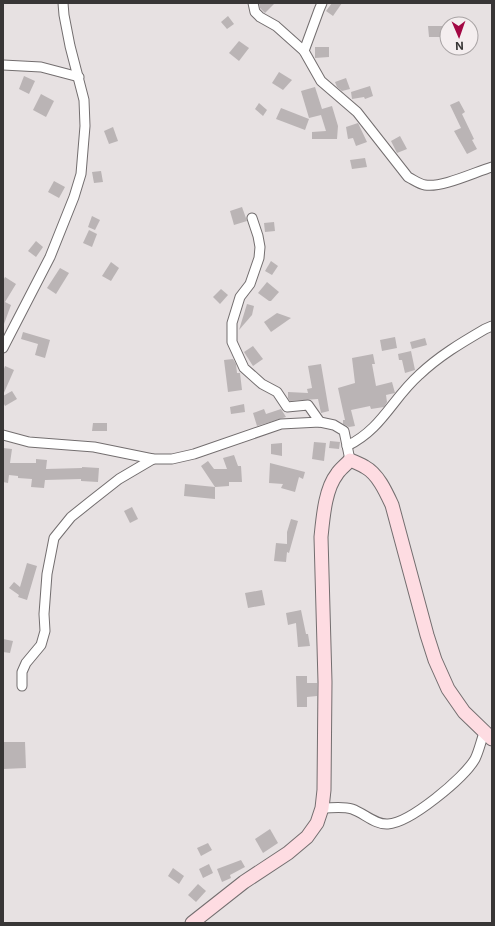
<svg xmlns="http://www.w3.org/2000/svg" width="495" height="926" viewBox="0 0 495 926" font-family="Inter,sans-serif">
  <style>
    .building { fill: #bab4b5 }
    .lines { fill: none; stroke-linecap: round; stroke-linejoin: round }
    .street-casing { stroke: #736e6f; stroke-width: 11 }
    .secondary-casing { stroke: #736e6f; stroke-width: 15 }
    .street { stroke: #fff; stroke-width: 9 }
    .secondary { stroke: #fedce2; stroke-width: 13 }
  </style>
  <rect width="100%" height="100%" fill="#e7e1e2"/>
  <g class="building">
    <polygon points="259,3 275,3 265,13 260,8"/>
    <polygon points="332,3 342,3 333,16 326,11"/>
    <polygon points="228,16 234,24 227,29 221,22"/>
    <polygon points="428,26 447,26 447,37 429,37"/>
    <polygon points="239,41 249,48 239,61 229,53"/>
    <polygon points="315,47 329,47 329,57 315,58"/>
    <polygon points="279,72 292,80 283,90 272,83"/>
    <polygon points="24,76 35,81 29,94 19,89"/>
    <polygon points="346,78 350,89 342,91 337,87 335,82"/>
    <polygon points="370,86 373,96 365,99 364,97 352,99 351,92"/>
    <polygon points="315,87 322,109 332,106 338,126 337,139 312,139 312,132 326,131 321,115 309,118 301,91"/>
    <polygon points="41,94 54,101 46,117 33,110"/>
    <polygon points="459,101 465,112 462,114 474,139 472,140 477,149 467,154 454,131 461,128 450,105"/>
    <polygon points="259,103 267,110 263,116 255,109"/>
    <polygon points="281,108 309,119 305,130 276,119"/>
    <polygon points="358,123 367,142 356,146 353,138 348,139 346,127"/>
    <polygon points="113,127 118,141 109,144 104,131"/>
    <polygon points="400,136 407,149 397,153 391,141"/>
    <polygon points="365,158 367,167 352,169 350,160"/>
    <polygon points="101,171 103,182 94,183 92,172"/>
    <polygon points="54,181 65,187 59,198 48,192"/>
    <polygon points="242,207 247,221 234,225 230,211"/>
    <polygon points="92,216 100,220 95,230 88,227"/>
    <polygon points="274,222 275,231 265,232 264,223"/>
    <polygon points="89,230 97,234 92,247 83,243"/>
    <polygon points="36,241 43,247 36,257 28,251"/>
    <polygon points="271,261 278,266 272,275 265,271"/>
    <polygon points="111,262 119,268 111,281 102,276"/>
    <polygon points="60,268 69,273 56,294 47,288"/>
    <polygon points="5,277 16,284 5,302 11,305 4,324 3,281"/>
    <polygon points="267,282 279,292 271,301 269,301 258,293"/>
    <polygon points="221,289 228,295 220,304 213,297"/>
    <polygon points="247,304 254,306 252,315 239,330"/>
    <polygon points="277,313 291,318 271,332 264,322"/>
    <polygon points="23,332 50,340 45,358 35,355 38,344 21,339"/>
    <polygon points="395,337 397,348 382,351 380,340"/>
    <polygon points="425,338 427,345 412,349 410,342"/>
    <polygon points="253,346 263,359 253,366 244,352"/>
    <polygon points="411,351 415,370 405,373 402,360 399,360 398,354"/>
    <polygon points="373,354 375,364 372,364 376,386 392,382 395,393 386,395 387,402 384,407 371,409 370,406 351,410 355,426 349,427 343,424 343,420 345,420 338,388 355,383 352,358"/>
    <polygon points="233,359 236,364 237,373 240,373 242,390 228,392 224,360"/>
    <polygon points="321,364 329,411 321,413 318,399 290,401 288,398 288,392 308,393 307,389 312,388 308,366"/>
    <polygon points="5,366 14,370 3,395 3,372"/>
    <polygon points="12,391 17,399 5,406 3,402 3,396"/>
    <polygon points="244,404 245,412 231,414 230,407"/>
    <polygon points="264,409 266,414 281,409 286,417 257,426 253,413"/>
    <polygon points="93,423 107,423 107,431 92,431"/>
    <polygon points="330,441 340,442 339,449 329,448"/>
    <polygon points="314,442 326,443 324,461 312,459"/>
    <polygon points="282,443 282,456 271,454 271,444"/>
    <polygon points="3,448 12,449 10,463 36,463 36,459 47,460 46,469 82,468 82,467 99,468 98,482 81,481 81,479 45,480 44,488 31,487 32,479 18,478 18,476 9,475 8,483 3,482"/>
    <polygon points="234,455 238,466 241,466 242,482 229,482 229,486 215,487 201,466 208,461 214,469 227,469 223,458"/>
    <polygon points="270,463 305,472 303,479 299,477 295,492 281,488 283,484 269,483"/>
    <polygon points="185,484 215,487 215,499 184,496"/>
    <polygon points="132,507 138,519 130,523 124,511"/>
    <polygon points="291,519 298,521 289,553 287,552 286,562 274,561 276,543 287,544 287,532"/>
    <polygon points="27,563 37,566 27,600 18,597 19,595 9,588 14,582 20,587"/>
    <polygon points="262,590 265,605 248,608 245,593"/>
    <polygon points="301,610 306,634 308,634 310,646 298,647 296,623 288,625 286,613"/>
    <polygon points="3,639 13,641 10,653 3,652"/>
    <polygon points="296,676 307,676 307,683 317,683 317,696 307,697 307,707 297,707"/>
    <polygon points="3,742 25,742 26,768 3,769"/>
    <polygon points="270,829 278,843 263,853 255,839"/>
    <polygon points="208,843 212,850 201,856 197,848"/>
    <polygon points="241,860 245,867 230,875 231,878 222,882 217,869"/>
    <polygon points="209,864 213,873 203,878 199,869"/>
    <polygon points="173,868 184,876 179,884 168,876"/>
    <polygon points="198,884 206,891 196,902 188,895"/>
  </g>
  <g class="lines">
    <g class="street-casing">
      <g id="street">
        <path d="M253,3L255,12L260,17L276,26L304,51L321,81L357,112L408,177C414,180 419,184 425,185C442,188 475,172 492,167"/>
        <polyline points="304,51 319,10 322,3"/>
        <polyline points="3,65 41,67 79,77"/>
        <polyline points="252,218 258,236 260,247 259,258 250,284 240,297 232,323 232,342 244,368 262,384 277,392 287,407 308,405 320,422"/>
        <polyline points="3,348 50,257 74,197 81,174 85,126 84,100 70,46 64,15 63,3"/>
        <polyline points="3,435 29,442 94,447 153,459 172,459 194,454 281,424 320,422 334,425 344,431 350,460"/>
        <path d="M347,446C382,429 392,399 419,375C439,356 461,343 485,329L492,326"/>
        <polyline points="22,686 22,672 26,663 41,645 45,631 44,614 47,574 54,538 71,517 91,501 119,479 153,459"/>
        <path d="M322,808C332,808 343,806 352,809C364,813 375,825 388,824C410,823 464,778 475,759C479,751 481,741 484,733"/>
      </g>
    </g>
    <g class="secondary-casing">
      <path id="secondary" d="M192,923L244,882L288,853L307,837L317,823L322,808L324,790L325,682L321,537C323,518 325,489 337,474C340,469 346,465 350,460C355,462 360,464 365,467C378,474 386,492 392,505L427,635L435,660L448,689L464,712L492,739"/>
    </g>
    <use href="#street" class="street"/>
    <use href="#secondary" class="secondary"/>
  </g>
  <rect width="495" height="926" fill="none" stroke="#383636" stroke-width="8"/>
  <g transform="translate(459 36) rotate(178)"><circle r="19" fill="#f4eeef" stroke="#a9a4a5"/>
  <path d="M0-3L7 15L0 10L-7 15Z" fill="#a30844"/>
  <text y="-6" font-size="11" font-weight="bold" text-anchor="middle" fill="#383636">N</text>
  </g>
</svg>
